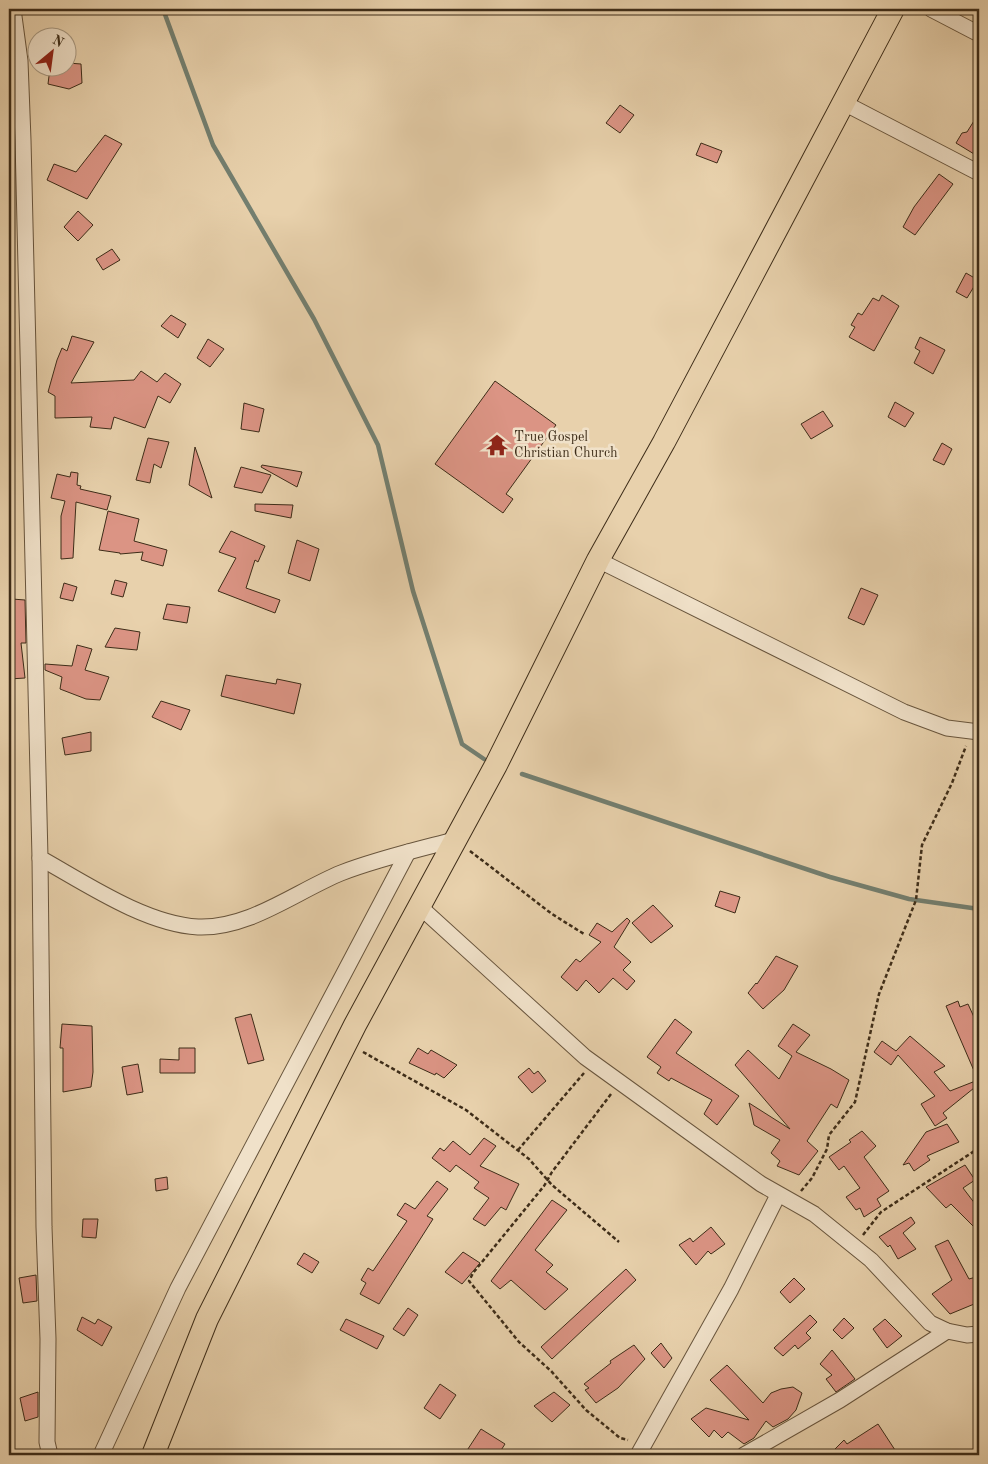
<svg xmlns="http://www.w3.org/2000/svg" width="988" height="1464" viewBox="0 0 988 1464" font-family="'Old Standard TT',serif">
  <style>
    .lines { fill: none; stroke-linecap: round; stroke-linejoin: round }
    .stream { stroke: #737f70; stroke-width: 4.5 }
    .building { fill: #db9484; stroke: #3d2c18 }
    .minor-casing { stroke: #68553d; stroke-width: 17 }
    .highway-casing { stroke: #3d2c18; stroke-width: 24 }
    .path { stroke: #3d2c18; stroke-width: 2.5; stroke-dasharray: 4 2.5; stroke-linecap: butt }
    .minor { stroke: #f0e1c9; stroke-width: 15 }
    .highway { stroke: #e8d1ac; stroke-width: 22 }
    .labels { text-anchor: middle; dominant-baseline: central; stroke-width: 5; stroke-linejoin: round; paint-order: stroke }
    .poi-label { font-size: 14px; fill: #3d2c18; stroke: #f0e1c9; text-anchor: start }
  </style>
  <rect width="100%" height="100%" fill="#e8d1ac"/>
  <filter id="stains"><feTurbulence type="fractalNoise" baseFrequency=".004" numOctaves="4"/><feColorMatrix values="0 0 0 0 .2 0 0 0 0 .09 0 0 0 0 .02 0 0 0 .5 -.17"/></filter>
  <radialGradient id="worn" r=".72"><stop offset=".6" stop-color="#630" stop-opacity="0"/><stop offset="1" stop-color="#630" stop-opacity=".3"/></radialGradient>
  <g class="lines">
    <g class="stream">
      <polyline points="163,9 213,145 314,319 378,445 413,591 462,744 484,759"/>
      <polyline points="522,774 830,877 909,899 979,909"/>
    </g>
  </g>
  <g class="building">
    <polygon points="68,63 81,64 82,83 69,89 48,84 50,68 68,68"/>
    <polygon points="620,105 634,115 620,133 606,123"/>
    <polygon points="979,113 979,157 956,143 962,133 967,132"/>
    <polygon points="105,135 122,144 87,199 47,180 54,164 76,172"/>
    <polygon points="701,143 722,151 717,163 696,155"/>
    <polygon points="939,174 953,184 915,235 903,227 914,207"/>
    <polygon points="78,211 93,225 78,241 64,227"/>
    <polygon points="112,249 120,260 103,270 96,259"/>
    <polygon points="966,273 978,280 967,298 956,292"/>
    <polygon points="882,295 899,306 874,351 849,337 855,327 851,325 858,313 862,315 873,298 879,301"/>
    <polygon points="171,315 186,324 178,338 161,326"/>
    <polygon points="72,336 94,342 71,383 134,380 141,371 157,382 165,373 181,384 170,403 158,396 145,428 114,417 111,429 90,427 92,417 55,418 55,396 48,392 57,360 62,348 67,351"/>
    <polygon points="920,337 945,350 933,374 914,363 920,351 915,348"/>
    <polygon points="208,339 224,349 210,367 197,358"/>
    <polygon points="495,381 556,425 506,494 513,499 503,513 435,464"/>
    <polygon points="895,402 914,413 905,427 888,417"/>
    <polygon points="244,403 264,409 259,432 241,429"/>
    <polygon points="823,411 833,426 811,439 801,424"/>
    <polygon points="148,438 169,442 161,468 154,464 150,483 136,480"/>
    <polygon points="942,443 952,449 944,465 933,460"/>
    <polygon points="195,447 203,470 212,498 189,485"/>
    <polygon points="262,465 302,472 297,487 261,467"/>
    <polygon points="241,467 271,475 262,493 234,487"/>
    <polygon points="71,472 78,473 77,485 81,486 80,489 111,496 107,510 76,502 73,558 61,559 61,516 65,501 51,498 57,474 70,477"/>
    <polygon points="255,504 293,505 291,518 255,511"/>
    <polygon points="108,511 139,519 134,541 167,550 163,566 141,560 143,552 120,554 120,553 99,550"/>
    <polygon points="231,531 265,546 258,562 255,560 246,588 280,600 275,613 218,591 236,558 219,552"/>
    <polygon points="297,540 319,549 310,581 288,573"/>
    <polygon points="115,580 127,583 123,597 111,594"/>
    <polygon points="64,583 77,587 73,601 60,598"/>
    <polygon points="861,588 878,595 864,625 848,618"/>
    <polygon points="12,599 25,600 26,643 21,643 25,678 9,679 9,627"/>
    <polygon points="167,604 190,607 187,623 163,619"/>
    <polygon points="115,628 140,632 137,650 105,647"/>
    <polygon points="77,645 92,649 85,670 109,677 100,700 86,699 60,689 62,677 45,670 45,664 72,666"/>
    <polygon points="226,675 276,684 277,679 301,684 294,714 221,696"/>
    <polygon points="161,701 190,710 181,730 152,717"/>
    <polygon points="91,732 91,751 65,755 62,738"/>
    <polygon points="720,891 740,897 735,913 715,906"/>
    <polygon points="653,905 673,926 651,943 632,923"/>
    <polygon points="627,918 630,921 614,947 631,962 623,970 635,981 627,990 613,978 599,993 586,980 577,991 561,977 576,959 580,962 601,942 589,935 597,923 612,932"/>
    <polygon points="776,956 798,966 784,990 763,1009 748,993 756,983 757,984"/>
    <polygon points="958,1001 960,1007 968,1004 979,1028 979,1084 943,1113 947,1118 935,1126 921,1104 935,1096 898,1055 891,1065 874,1052 882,1041 896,1051 910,1036 945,1066 934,1072 950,1091 978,1080 946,1006"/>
    <polygon points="251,1014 264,1060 248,1064 235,1018"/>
    <polygon points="675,1019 692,1032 676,1053 739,1096 717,1125 704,1114 712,1100 671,1078 669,1081 657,1073 661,1067 647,1057"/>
    <polygon points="62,1024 92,1026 93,1072 91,1087 63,1092 63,1048 60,1048"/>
    <polygon points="793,1024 810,1035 796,1052 831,1069 849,1080 837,1108 831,1104 807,1141 818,1151 799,1175 777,1166 780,1161 771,1153 780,1140 754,1125 749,1103 790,1129 735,1065 748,1050 779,1079 792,1056 778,1046"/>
    <polygon points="179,1048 195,1048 195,1073 160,1073 160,1059 179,1060"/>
    <polygon points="418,1048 428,1054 431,1050 457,1065 444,1078 436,1073 435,1075 409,1063"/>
    <polygon points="138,1064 143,1092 127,1095 122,1067"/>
    <polygon points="529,1068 534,1074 538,1071 546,1081 532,1093 518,1077"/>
    <polygon points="947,1124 959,1142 927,1156 930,1160 914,1171 909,1163 903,1165 926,1132"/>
    <polygon points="862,1131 876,1146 864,1157 889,1191 877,1199 881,1206 864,1217 860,1208 856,1210 846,1197 860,1188 844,1166 839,1170 829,1157 851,1142 849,1140"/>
    <polygon points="484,1138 496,1146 480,1166 519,1184 506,1210 501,1207 485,1226 473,1219 489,1198 474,1188 479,1182 456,1165 450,1172 432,1158 440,1148 444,1151 453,1141 470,1155"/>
    <polygon points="965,1165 975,1180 963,1188 979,1209 979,1232 951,1204 946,1208 926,1187"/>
    <polygon points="167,1177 168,1189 156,1191 155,1179"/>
    <polygon points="437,1181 448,1189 427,1216 433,1219 379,1304 360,1294 366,1283 361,1280 368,1268 373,1271 407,1221 397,1215 405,1203 415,1209"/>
    <polygon points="552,1200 567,1210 535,1250 553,1265 546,1272 568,1289 545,1310 511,1280 500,1289 491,1281"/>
    <polygon points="911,1217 915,1223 903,1233 916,1249 898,1259 890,1245 888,1247 879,1237"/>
    <polygon points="83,1219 98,1219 96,1238 82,1237"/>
    <polygon points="711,1227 725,1244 711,1254 708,1251 696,1265 679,1245 690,1238 693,1242"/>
    <polygon points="948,1240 969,1279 976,1277 979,1288 979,1302 950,1314 932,1294 952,1280 935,1246"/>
    <polygon points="463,1252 480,1263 462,1284 445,1272"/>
    <polygon points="304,1253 319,1262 312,1273 297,1264"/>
    <polygon points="626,1269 636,1280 552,1359 541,1347"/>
    <polygon points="36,1275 37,1301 23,1303 19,1278"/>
    <polygon points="794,1278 805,1289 790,1303 780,1292"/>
    <polygon points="408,1308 418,1315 404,1336 393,1329"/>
    <polygon points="810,1315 817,1322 806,1333 811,1338 798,1349 795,1345 783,1356 774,1348"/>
    <polygon points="82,1317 95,1324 98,1319 112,1327 102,1346 77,1330"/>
    <polygon points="844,1318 854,1328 842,1339 833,1330"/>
    <polygon points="346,1319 384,1336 377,1349 340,1330"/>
    <polygon points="885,1319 902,1336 887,1348 873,1329"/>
    <polygon points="661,1343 672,1358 664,1368 651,1353"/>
    <polygon points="634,1345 645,1359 618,1388 596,1403 585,1390 589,1388 584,1384 611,1363 610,1361"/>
    <polygon points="832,1350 855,1379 836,1392 826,1379 832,1375 820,1364"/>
    <polygon points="727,1365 763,1403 771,1393 781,1389 793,1387 802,1393 796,1410 788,1419 773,1427 766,1421 754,1438 744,1444 728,1432 722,1438 714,1430 709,1437 691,1419 706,1408 749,1420 710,1380"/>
    <polygon points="440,1384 456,1395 440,1419 424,1408"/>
    <polygon points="38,1392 38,1417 25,1421 20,1398"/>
    <polygon points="554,1392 570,1405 552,1422 534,1406"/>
    <polygon points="878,1424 895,1450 886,1455 829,1455 844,1440 847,1444"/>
    <polygon points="481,1429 505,1444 498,1455 464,1455"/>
  </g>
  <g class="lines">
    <g class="minor-casing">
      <g id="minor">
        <path d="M13,9L20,61L23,140L40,858C85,883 145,924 198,927C249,929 295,892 341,873C377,859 416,850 454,840"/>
        <polyline points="931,9 979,34"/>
        <polyline points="844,103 979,173"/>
        <polyline points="598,560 904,712 947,728 979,732"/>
        <polyline points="40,858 44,1227 48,1339 47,1442 50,1455"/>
        <polyline points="418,905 585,1057 761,1184 814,1214 871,1260 930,1323 947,1331 967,1335 979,1334"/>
        <polyline points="101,1455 178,1288 408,852"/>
        <polyline points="638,1455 731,1289 778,1195"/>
        <polyline points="744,1455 840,1400 947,1331"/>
      </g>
    </g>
    <g class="highway-casing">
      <polyline id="highway" points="153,1455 207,1319 355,1025 496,765 598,560 664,442 893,9"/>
    </g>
    <g class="path">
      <polyline points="470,851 552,914 584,934"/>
      <polyline points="363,1052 466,1110 529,1159 552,1185 619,1242"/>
      <polyline points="611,1094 552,1172 544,1186 473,1273 469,1281 519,1342 551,1371 586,1410 620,1438 628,1440"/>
      <polyline points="518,1150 584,1073"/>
      <polyline points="801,1191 812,1178 827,1149 829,1135 855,1102 879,994 916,900 922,845 952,783 966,746"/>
      <polyline points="863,1235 881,1212 979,1148"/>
    </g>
    <use href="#minor" class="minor"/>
    <use href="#highway" class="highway"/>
  </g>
  <defs>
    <g id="temple-bare" transform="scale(1.725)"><path d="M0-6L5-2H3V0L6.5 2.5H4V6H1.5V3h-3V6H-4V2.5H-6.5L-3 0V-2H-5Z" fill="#8f2418" stroke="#f0e1c9" stroke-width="2.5" paint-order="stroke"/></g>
  </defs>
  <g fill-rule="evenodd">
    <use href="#temple-bare" x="497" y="445"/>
  </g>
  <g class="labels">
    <g class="poi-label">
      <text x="514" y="437">True Gospel<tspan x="514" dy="16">Christian Church</tspan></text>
    </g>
  </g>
  <rect width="988" height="1464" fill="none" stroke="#e8d1ac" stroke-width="30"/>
  <rect x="10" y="10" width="968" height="1444" fill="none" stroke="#3d2c18" stroke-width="2.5"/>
  <rect x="15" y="15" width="958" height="1434" fill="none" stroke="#3d2c18"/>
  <g transform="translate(52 52) rotate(29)"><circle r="24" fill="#f0e1c9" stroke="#a89982"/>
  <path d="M0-4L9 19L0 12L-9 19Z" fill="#8f2418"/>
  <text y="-8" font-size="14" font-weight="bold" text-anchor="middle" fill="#3d2c18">N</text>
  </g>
  <rect width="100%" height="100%" filter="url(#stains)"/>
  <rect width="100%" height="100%" fill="url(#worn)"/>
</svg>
